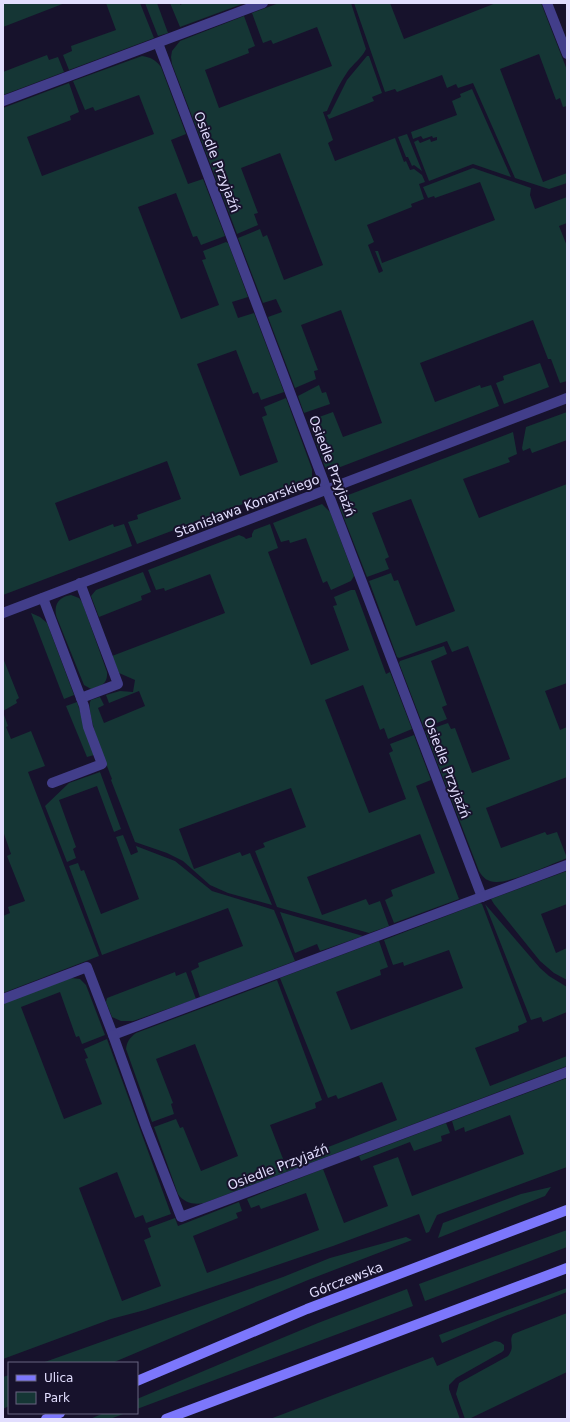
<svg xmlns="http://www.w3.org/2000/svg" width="570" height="1422" viewBox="0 0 570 1422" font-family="'DejaVu Sans',sans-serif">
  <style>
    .green { fill: #153635 }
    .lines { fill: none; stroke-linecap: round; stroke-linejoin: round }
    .street { stroke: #423e8a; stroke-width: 10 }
    .secondary { stroke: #7c77fc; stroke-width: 10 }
    .labels { text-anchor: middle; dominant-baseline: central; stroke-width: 4; stroke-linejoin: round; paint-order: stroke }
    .street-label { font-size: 13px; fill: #e2defe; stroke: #17122c }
  </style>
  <rect width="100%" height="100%" fill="#17122c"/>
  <g class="green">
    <polygon points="3,3 65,3 3,27"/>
    <polygon points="106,3 140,3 154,38 69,70 63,55 72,51 71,46 116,30"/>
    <polygon points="145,3 157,3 168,33 158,36"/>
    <polygon points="170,3 180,3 180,5 184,3 242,3 242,4 180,27"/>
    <path d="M279,3H351L366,49C362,58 353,64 348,71C339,84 333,97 327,111L323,112L333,140L328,143L335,161L395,138L404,162L406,161L410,170L414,169L422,175L425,182L419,184L424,199L411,204L412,207L367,225L374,242L368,245L379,273L383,271L375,251H378L382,263L495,220L480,182L435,198L434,196L428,198L423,187L473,168L531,188L530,195L535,209L567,197V223L559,226L567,246V381L560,383L551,359H548L533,320L420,363L435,402L480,385L481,388L491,385L499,406L330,471L325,467L308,421L333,412L343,437L382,423L341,310L301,325L318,370L314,371L316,379L295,388L268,317L282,312L276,299L263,303L238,238L260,229L263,237L267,235L284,280L323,265L280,153L241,168L258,213L254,214L258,225L237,234L172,64L171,57L172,51L180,41L244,16L255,46L248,49L249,53L205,70L219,108L332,66L317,27L273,44L271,40L263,43L252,13Z"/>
    <polygon points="354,3 390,3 404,39 496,3 541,3 567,70 567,106 563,107 560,98 556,100 539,54 500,69 543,182 567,173 567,183 549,189 515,178 473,83 458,88 456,84 447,88 442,75 397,92 395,89 385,92"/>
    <polygon points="47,55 49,60 58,57 64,72 3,95 3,72"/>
    <path d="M142,56C150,57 156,60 161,67L186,134L171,140L188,184L203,179L225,236L201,245L197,236L193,237L176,193L138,207L181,319L219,305L202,260L206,259L203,251L226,242L228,243L248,297L232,302L238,318L254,313L284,392L261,400L258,392L253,394L236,350L197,364L240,476L278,462L262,417L267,415L264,407L286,398L312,469V478L137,544L128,522L138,519L137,515L181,499L167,461L55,503L69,541L113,524L114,527L124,524L132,546L3,595V108L69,83L79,112L70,116L71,120L27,137L42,176L154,134L139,95L95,111L93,107L85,110L73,81Z"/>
    <polygon points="367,56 369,56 382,93 372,97 374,101 329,119 327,115 330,114 347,80"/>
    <polygon points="472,89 511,177 473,164 429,181 414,142 418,140 420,143 430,139 431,142 437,140 437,137 433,138 432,136 423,139 421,136 413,139 411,132 457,115 452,101 461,97 460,94"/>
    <polygon points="407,134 422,171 414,165 412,166 408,157 406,157 398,137"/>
    <polygon points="540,363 549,387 504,404 496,383 504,380 503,376"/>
    <polygon points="319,385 322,393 326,392 330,404 304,413 298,396"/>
    <polygon points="567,412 567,440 532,453 530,448 523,451 522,448 526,427"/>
    <path d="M513,432L517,454L508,458L510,462L463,479L479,518L567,484V683L545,691L560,730L567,727V777L486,808L501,848L545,832L547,835L557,832L567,858C552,864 510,883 496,882C488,882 483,878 479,871L425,731L448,723L451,729L455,728L472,773L510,759L468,646L452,652L447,641L399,658L397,657L369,581L391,573L394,581L398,580L416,626L455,611L411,499L372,513L389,557L385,559L389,569L367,577L340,508V500L343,497Z"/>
    <polygon points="322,504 330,512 354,576 351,581 331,590 327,581 323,583 306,538 290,543 289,540 281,542 273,523"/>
    <path d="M270,524L278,548L268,552L311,665L349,650L333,606L337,605L334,597L351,590H355L386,674L390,672L412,729L388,739L384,728L380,730L363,685L325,700L369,813L406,799L389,753L393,751L390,744L414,735L431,780L416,786L459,899L394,923L385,900L393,896L391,890L435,873L420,834L307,877L322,915L366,899L369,905L380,901L389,926L369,933L277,907L255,851L265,847L263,843L306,827L291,788L179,829L194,869L240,852L242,856L250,853L272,905L228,893L210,885L183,861L167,853L135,842L111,780L112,779C107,766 84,710 91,700L100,697L104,705L98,708L104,723L145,706L139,691L109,703L106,695L120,691L133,692L135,680L119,673L112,656L225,613L210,574L165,591L164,588L156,590L148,570L239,535L244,537L246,539L252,537V534L254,530Z"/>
    <polygon points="143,572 151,592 141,596 142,600 99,617 91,596 96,590"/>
    <path d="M71,595L79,598L82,602L107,672C108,684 101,686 91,689L84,685L57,618C53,606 58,597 71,595Z"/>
    <polygon points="31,613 40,617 47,623 74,695 64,699"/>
    <polygon points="444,646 447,654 431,661 447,705 442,707 447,719 424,728 399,663 400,661"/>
    <polygon points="3,658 19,698 16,700 17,703 3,711"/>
    <polygon points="77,702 94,755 87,757 66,706"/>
    <polygon points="3,712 8,726 6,727 11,739 31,731 45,766 28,772 99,956 3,993 3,916 10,913 8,907 25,901 7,856 11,854 3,831"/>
    <polygon points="100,772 121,829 114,832 97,786 59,800 76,847 73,849 76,858 67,862 45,806 69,783"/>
    <polygon points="123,835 131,855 138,852 136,846 175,861 212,891 274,910 295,961 200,997 191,971 199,967 198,963 243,946 228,908 102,955 69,866 78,863 81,871 84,870 101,914 139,899 116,837"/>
    <polygon points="567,871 567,904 541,914 556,953 567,948 567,980 554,973 540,961 494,904 491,899"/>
    <path d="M480,903L482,904L527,1022L518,1026L519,1031L475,1048L490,1086L567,1056V1066L204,1203C194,1205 184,1203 178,1194L154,1127L176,1119L180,1128L183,1127L201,1171L238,1156L195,1044L156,1059L173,1103L171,1104L174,1114L152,1122L126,1049C127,1042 129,1038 136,1033L277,980L322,1100L315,1103L316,1108L270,1125L285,1164L397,1120L382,1082L338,1099L336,1095L328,1098L280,978L379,941L388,967L380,970L381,975L336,992L351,1030L463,988L449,950L404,966L403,962L393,965L384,940Z"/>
    <polygon points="485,904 540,968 549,976 567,987 567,1012 543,1022 541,1017 531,1020"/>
    <polygon points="280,912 363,936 320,951 317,944 295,953"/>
    <polygon points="175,972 176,976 186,972 196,999 133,1021 121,1021 112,1017 106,1002 107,998"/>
    <polygon points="71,978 80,979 86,985 105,1035 82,1044 79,1036 76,1037 60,992 21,1007 64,1119 102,1104 85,1059 88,1058 84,1049 107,1039 171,1214 146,1223 143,1215 135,1218 117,1172 79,1188 122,1301 161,1286 144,1240 151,1237 148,1228 175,1218 178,1226 239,1202 242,1211 236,1213 238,1218 193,1236 207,1273 319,1230 306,1193 261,1209 259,1205 251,1208 247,1199 323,1169 344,1223 388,1206 373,1166 398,1157 412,1196 524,1154 510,1115 465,1132 464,1127 455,1131 452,1121 567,1078 567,1153 566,1154 567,1167 437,1215 429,1232 426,1233 419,1214 333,1246 145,1310 111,1319 3,1359 3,1003"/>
    <polygon points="446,1123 450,1133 441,1136 442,1141 414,1151 410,1142 361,1161 359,1156"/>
    <polygon points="551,1187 545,1196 438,1238 443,1223 521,1194"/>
    <polygon points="567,1230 567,1247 425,1301 419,1284"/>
    <polygon points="406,1237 412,1240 308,1280 112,1363 42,1363 283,1277 330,1258"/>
    <polygon points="567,1288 567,1292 500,1318 442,1343 439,1335"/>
    <polygon points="407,1289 413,1306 137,1409 137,1399 318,1323"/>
    <path d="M567,1313V1372L469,1419H465L456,1394L459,1383L508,1356C516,1346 508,1342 513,1334Z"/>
    <polygon points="495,1341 500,1342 504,1345 504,1350 502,1352 456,1378 449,1385 449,1389 460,1419 270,1419 433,1357 437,1366"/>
    <polygon points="9,1375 9,1406 3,1409 3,1377"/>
    <polygon points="104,1413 126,1413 110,1419 90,1419"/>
  </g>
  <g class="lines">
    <g class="street">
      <polyline points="547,3 567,54"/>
      <polyline points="158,43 322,477 482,897"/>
      <polyline points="3,101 263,3"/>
      <polyline points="80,583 118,684 81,698"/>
      <polyline points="43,598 84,706 88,727 102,764 52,783"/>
      <polyline points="3,613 567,398"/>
      <polyline points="3,999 87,967 113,1035 567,865"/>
      <polyline points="113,1035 146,1127 181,1217 567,1072"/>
    </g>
    <g class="secondary">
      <polyline points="137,1381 307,1309 567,1210"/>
      <polyline points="46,1419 60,1413"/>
      <polyline points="166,1419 567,1268"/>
    </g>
  </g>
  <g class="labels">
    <g class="street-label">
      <text transform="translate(217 162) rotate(69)">Osiedle Przyjaźń</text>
      <text transform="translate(332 466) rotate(69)">Osiedle Przyjaźń</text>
      <text transform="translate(247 506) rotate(-21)">Stanisława Konarskiego</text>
      <text transform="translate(447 768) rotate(69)">Osiedle Przyjaźń</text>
      <text transform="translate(278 1167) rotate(-21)">Osiedle Przyjaźń</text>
      <text transform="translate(346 1280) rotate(-21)">Górczewska</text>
    </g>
  </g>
  <rect width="570" height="1422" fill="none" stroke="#e2defe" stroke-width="8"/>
  <rect x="8" y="1362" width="130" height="52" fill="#17122c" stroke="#686480"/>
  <rect x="16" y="1375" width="20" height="6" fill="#7c77fc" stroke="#686480"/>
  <text x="44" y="1382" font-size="12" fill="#e2defe">Ulica</text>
  <rect x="16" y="1392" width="20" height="12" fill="#153635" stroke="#686480"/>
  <text x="44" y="1402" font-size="12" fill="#e2defe">Park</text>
</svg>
